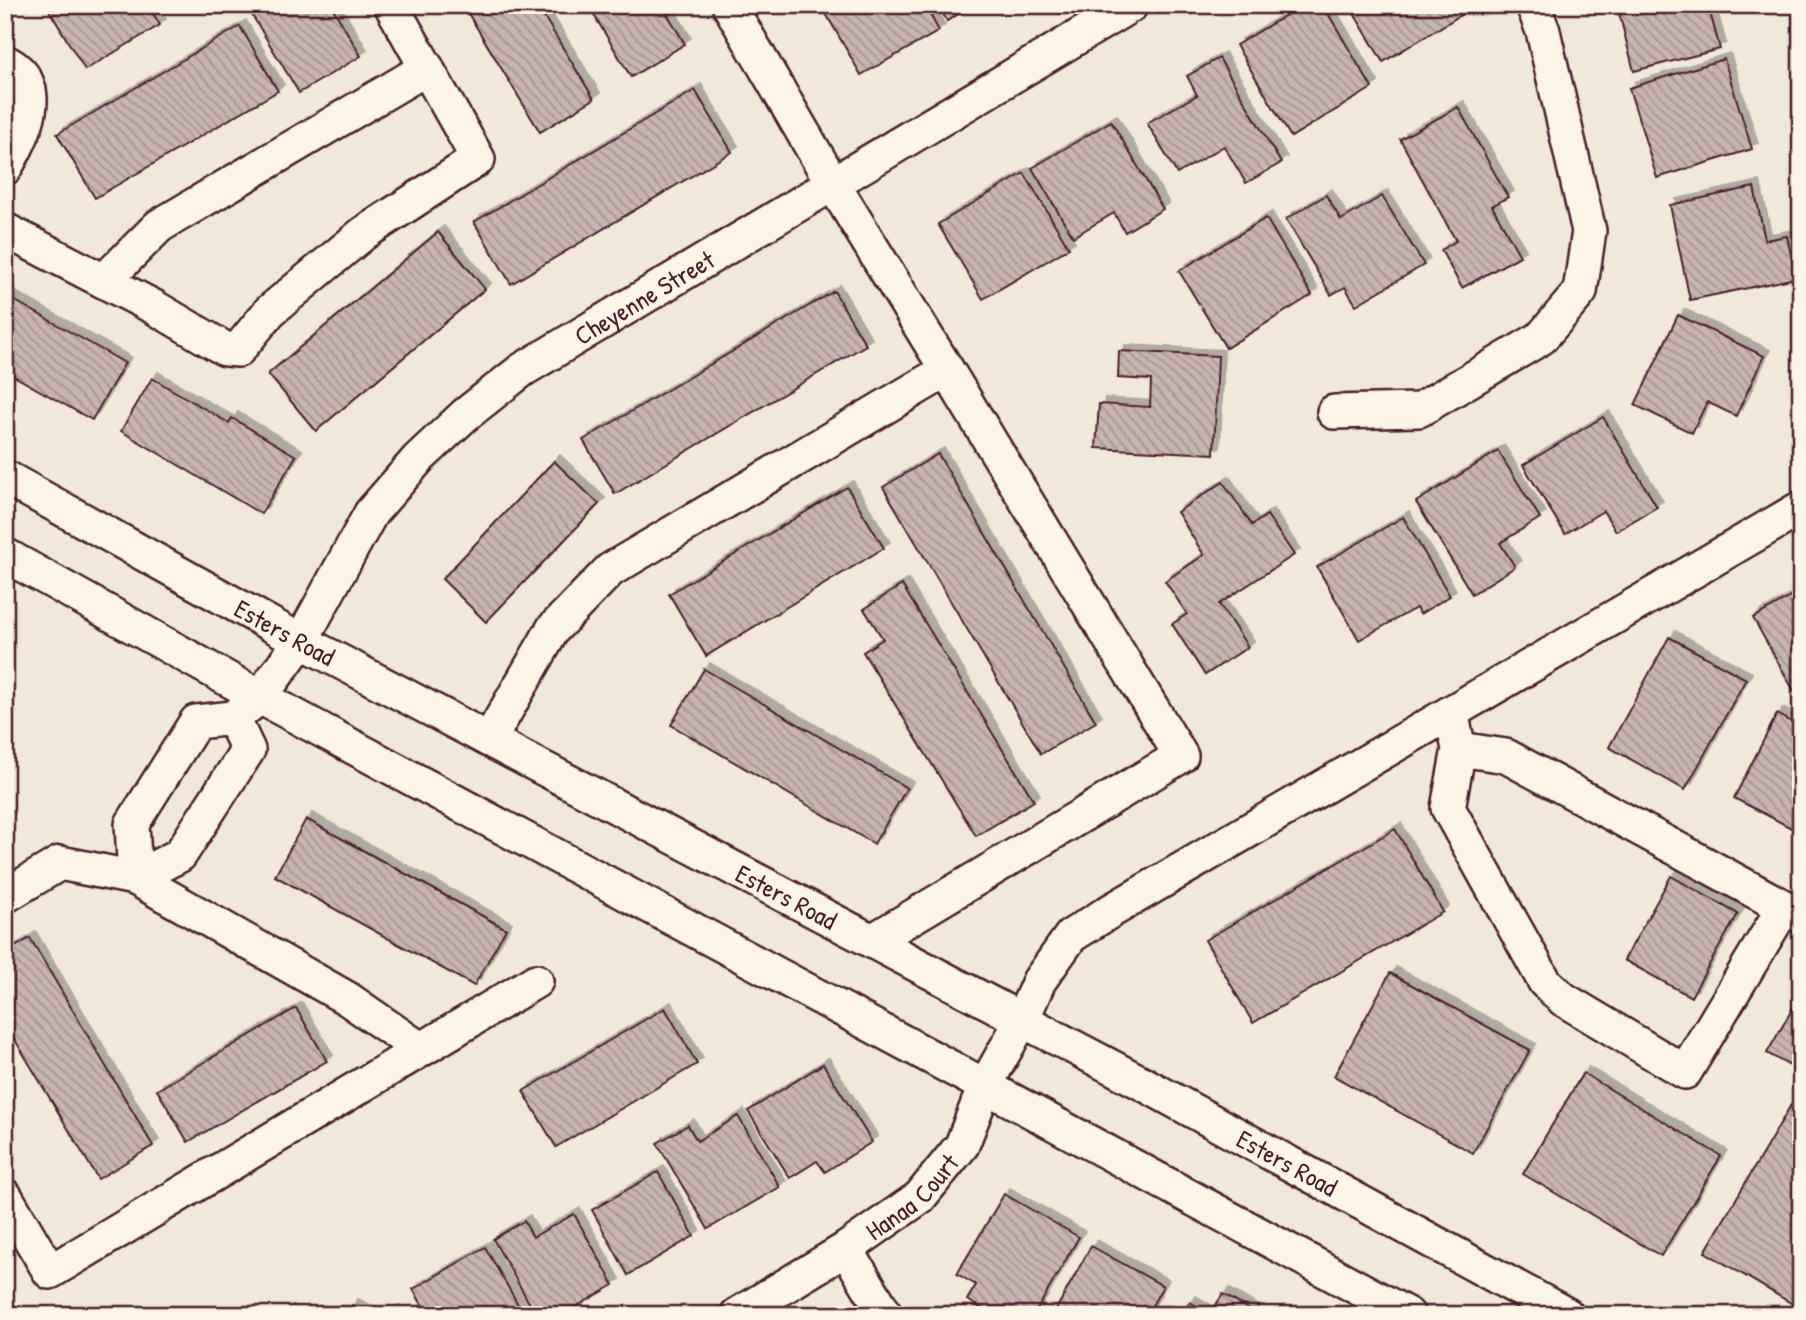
<svg xmlns="http://www.w3.org/2000/svg" width="1806" height="1320" viewBox="0 0 1806 1320" font-family="'Patrick Hand',sans-serif">
  <style>
    .building { fill: url(#building-back-hatch); stroke: #4a1f2b; stroke-width: 2; filter: url(#shadow) }
    .lines { fill: none; stroke-linecap: round; stroke-linejoin: round }
    .minor-casing { stroke: #4a1f2b; stroke-width: 38 }
    .minor { stroke: #fcf5e5; stroke-width: 33 }
    .labels { text-anchor: middle; dominant-baseline: central; stroke-width: 7; stroke-linejoin: round; paint-order: stroke }
    .street-label { font-size: 26px; fill: #4a1f2b; stroke: #fcf5e5 }
  </style>
  <defs>
    <pattern id="building-back-hatch" width="6" height="6" patternUnits="userSpaceOnUse" patternTransform="scale(1.75)"><rect width="6" height="6" fill="#c7b6af"/><path d="M-1 5l2 2M0 0l6 6M5-1l2 2" fill="none" stroke="#a4938f"/></pattern>
    <filter id="shadow"><feDropShadow dx="6" dy="-6" stdDeviation="0" flood-color="#0004"/></filter>
  </defs>
  <rect width="100%" height="100%" fill="#f1e8da"/>
  <filter id="ink" filterUnits="userSpaceOnUse"><feTurbulence type="fractalNoise" baseFrequency=".0143" numOctaves="2"/><feDisplacementMap in="SourceGraphic" scale="14" xChannelSelector="R" yChannelSelector="G"/><feConvolveMatrix kernelMatrix="1 2 1 2 8 2 1 2 1" color-interpolation-filters="sRGB"/></filter>
  <g filter="url(#ink)">
    <g class="building">
      <polygon points="46,5 148,5 160,25 85,70"/>
      <polygon points="246,5 331,5 361,56 299,93"/>
      <polygon points="463,5 537,5 594,99 540,132"/>
      <polygon points="588,5 662,5 685,44 631,77"/>
      <polygon points="821,5 925,5 939,31 861,75"/>
      <polygon points="938,5 973,5 947,21"/>
      <polygon points="1303,5 1323,5 1372,88 1291,137 1236,45"/>
      <polygon points="1349,5 1466,5 1469,10 1383,62"/>
      <polygon points="1617,5 1708,5 1720,49 1634,71"/>
      <polygon points="240,26 278,91 95,198 57,134"/>
      <polygon points="1219,58 1281,163 1246,183 1224,146 1177,174 1147,123 1197,95 1187,76"/>
      <polygon points="1724,59 1752,149 1657,178 1629,88"/>
      <polygon points="695,90 732,152 511,284 474,222"/>
      <polygon points="1458,107 1508,197 1492,206 1520,256 1462,288 1441,250 1456,241 1400,139"/>
      <polygon points="1111,121 1163,209 1125,232 1114,213 1073,237 1032,168"/>
      <polygon points="1024,173 1069,248 983,299 938,224"/>
      <polygon points="1754,187 1765,240 1787,236 1796,278 1690,300 1670,205"/>
      <polygon points="1326,195 1341,220 1382,196 1424,265 1356,305 1345,287 1331,295 1286,219"/>
      <polygon points="1266,218 1312,295 1226,348 1179,271"/>
      <polygon points="438,232 485,289 316,431 268,374"/>
      <polygon points="834,291 866,345 615,494 583,440"/>
      <polygon points="5,295 125,363 92,420 5,371"/>
      <polygon points="1678,315 1764,356 1736,416 1707,402 1692,433 1635,405"/>
      <polygon points="1119,351 1218,356 1214,454 1096,448 1099,404 1150,407 1151,380 1118,378"/>
      <polygon points="152,378 229,423 232,418 296,456 261,514 121,431"/>
      <polygon points="1603,417 1657,507 1616,531 1603,511 1565,534 1523,465"/>
      <polygon points="1498,451 1540,518 1500,543 1515,567 1472,594 1416,502"/>
      <polygon points="938,454 1096,722 1041,754 883,487"/>
      <polygon points="554,461 599,504 486,622 442,579"/>
      <polygon points="1223,482 1252,525 1267,515 1294,555 1219,604 1248,647 1205,675 1172,624 1187,614 1165,581 1204,555 1177,512"/>
      <polygon points="847,487 884,548 706,656 669,594"/>
      <polygon points="1403,517 1450,596 1420,614 1416,608 1359,640 1317,567"/>
      <polygon points="902,585 1034,801 976,836 863,652 883,639 864,609"/>
      <polygon points="1801,591 1801,696 1798,698 1753,618"/>
      <polygon points="1669,637 1746,679 1685,790 1609,747"/>
      <polygon points="704,669 907,788 874,844 671,725"/>
      <polygon points="1777,714 1801,727 1801,833 1734,798"/>
      <polygon points="306,819 506,929 474,986 275,876"/>
      <polygon points="1395,829 1443,912 1253,1023 1205,940"/>
      <polygon points="1671,876 1738,914 1691,997 1624,960"/>
      <polygon points="30,938 153,1146 98,1179 5,1023 5,953"/>
      <polygon points="1390,973 1530,1050 1473,1153 1334,1076"/>
      <polygon points="1801,994 1801,1072 1767,1053"/>
      <polygon points="296,1008 327,1061 188,1142 157,1090"/>
      <polygon points="665,1008 697,1064 556,1147 523,1091"/>
      <polygon points="823,1064 872,1142 825,1172 817,1161 790,1178 748,1111"/>
      <polygon points="1583,1073 1721,1156 1661,1256 1523,1174"/>
      <polygon points="1791,1105 1801,1111 1801,1309 1705,1252"/>
      <polygon points="738,1116 780,1187 708,1229 657,1143 688,1125 697,1141"/>
      <polygon points="658,1172 694,1236 628,1275 592,1210"/>
      <polygon points="1004,1194 1079,1237 1034,1315 993,1315 967,1300 976,1285 957,1274"/>
      <polygon points="574,1214 614,1285 562,1315 536,1315 493,1239 524,1221 533,1237"/>
      <polygon points="1091,1246 1163,1286 1147,1315 1053,1315"/>
      <polygon points="485,1247 524,1315 428,1315 413,1289"/>
      <polygon points="1223,1294 1253,1312 1252,1315 1182,1315 1190,1302 1210,1314"/>
      <polygon points="352,1305 372,1315 347,1315"/>
    </g>
    <g class="lines">
      <g class="minor-casing">
        <g id="minor">
          <polyline points="729,5 833,184 947,370"/>
          <path d="M5,62C51,84 23,137 5,168"/>
          <polyline points="5,230 154,307 225,349 238,350 270,311 364,233 478,159 391,5"/>
          <polyline points="104,281 159,226 427,68"/>
          <polyline points="1334,412 1419,410 1541,338 1580,292 1589,231 1543,31 1533,5"/>
          <path id="s1" d="M5,477L301,641L1142,1083L1567,1315"/>
          <polyline points="5,555 260,697 985,1086 1408,1315"/>
          <polyline points="1451,712 1459,749 1448,808 1545,982 1563,999 1685,1072 1784,907 1801,916"/>
          <polyline points="489,740 553,629 610,570 947,370 1181,756 872,941"/>
          <polyline points="1459,749 1506,756 1784,907"/>
          <path id="s2" d="M135,878L132,824L196,722L233,718L260,697L301,641L371,513L418,459L465,415L522,370L1131,5"/>
          <polyline points="135,878 180,855 248,750 233,718"/>
          <polyline points="5,896 60,863 135,878 348,999 420,1049"/>
          <polyline points="5,1196 50,1272 536,981"/>
          <polyline points="846,1249 886,1315"/>
          <path id="s3" d="M737,1315L846,1249L920,1197L962,1145L985,1086L1022,1020L1039,981L1071,936L1109,912L1801,508"/>
        </g>
      </g>
      <use href="#minor" class="minor"/>
    </g>
  </g>
  <g class="labels">
    <g class="street-label">
      <text stroke="none"><textPath href="#s2" startOffset="812">Cheyenne Street</textPath></text>
      <text stroke="none"><textPath href="#s1" startOffset="320">Esters Road</textPath></text>
      <text stroke="none"><textPath href="#s1" startOffset="887">Esters Road</textPath></text>
      <text stroke="none"><textPath href="#s1" startOffset="1454">Esters Road</textPath></text>
      <text stroke="none"><textPath href="#s3" startOffset="212">Hanaa Court</textPath></text>
    </g>
  </g>
  <rect width="1806" height="1320" fill="none" stroke="#fcf5e5" stroke-width="28"/>
  <rect x="14" y="14" width="1778" height="1292" fill="none" stroke="#4a1f2b" stroke-width="2.5" filter="url(#ink)"/>
</svg>
